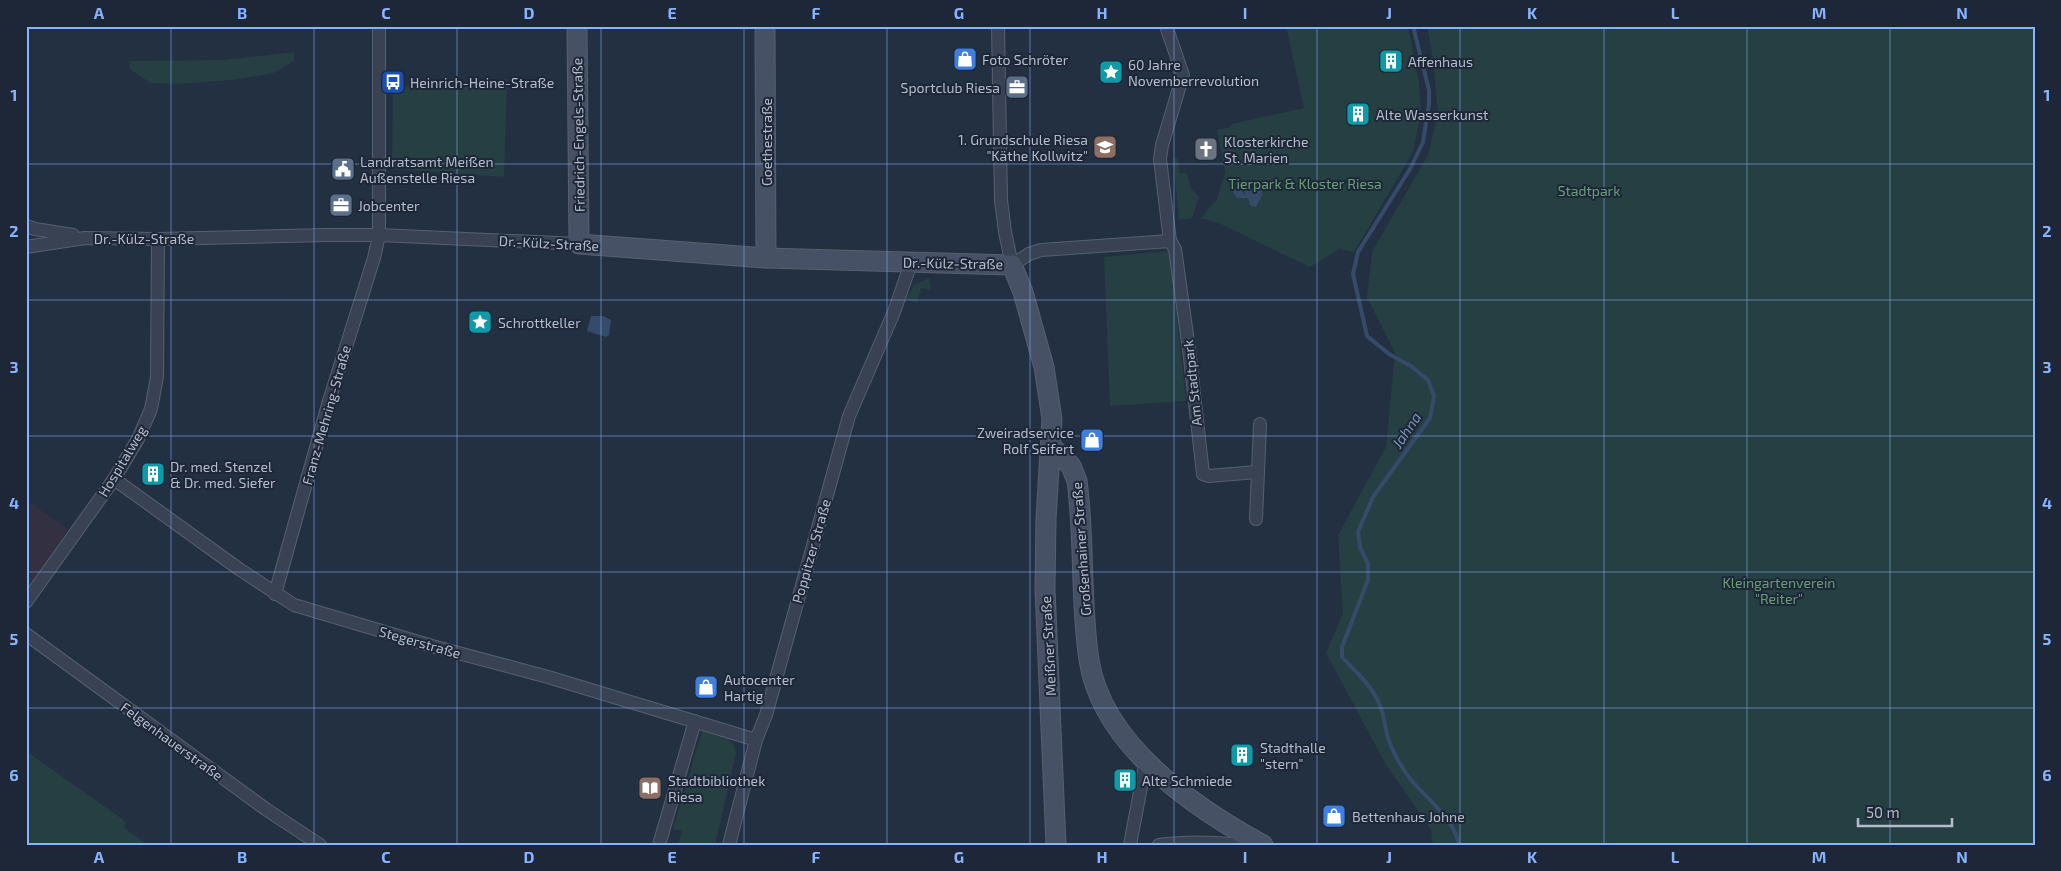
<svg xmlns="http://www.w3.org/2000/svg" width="2061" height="871" viewBox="0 0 2061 871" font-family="'Exo 2',sans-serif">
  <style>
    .medical { fill: #333042 }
    .green { fill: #263f43 }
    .water { fill: #364b6a }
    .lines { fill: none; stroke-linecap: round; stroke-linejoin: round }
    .stream { stroke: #364b6a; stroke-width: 4 }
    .street-casing { stroke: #56606f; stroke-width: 14 }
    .secondary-casing { stroke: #56606f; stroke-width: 21 }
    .street { stroke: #384252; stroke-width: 12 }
    .secondary { stroke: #465165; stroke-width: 19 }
    .grid { fill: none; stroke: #87b3ff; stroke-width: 1; stroke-opacity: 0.55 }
    .labels { text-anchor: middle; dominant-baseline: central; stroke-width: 4; stroke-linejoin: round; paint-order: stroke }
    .poi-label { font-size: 14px; fill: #b5bdcc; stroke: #1d2737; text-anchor: start }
    .street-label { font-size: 14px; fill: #b5bdcc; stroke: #1d2737 }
    .park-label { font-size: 14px; fill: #6a9f77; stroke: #1d2737 }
    .water-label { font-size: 15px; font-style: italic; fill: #7a92b5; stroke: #1d2737 }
    .neatline { fill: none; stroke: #87b3ff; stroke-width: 2 }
    .grid-label { font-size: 16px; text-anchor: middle; font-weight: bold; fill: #87b3ff }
  </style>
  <rect width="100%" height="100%" fill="#233042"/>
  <polygon class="medical" points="26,500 68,529 26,592"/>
  <g class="green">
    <polygon points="1286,26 1408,26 1419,83 1421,113 1413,152 1354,252 1339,249 1310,267 1221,224 1201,218 1217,199 1225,173 1217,130 1230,127 1232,124 1304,108"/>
    <polygon points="1427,26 2035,26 2035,845 1433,845 1431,830 1385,763 1326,653 1343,613 1338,535 1386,447 1395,353 1367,297 1372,252 1428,155 1438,112 1432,52"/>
    <polygon points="294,52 294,61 273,73 232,80 177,84 150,83 129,68 130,61 222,60"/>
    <polygon points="507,79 504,177 392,169 393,87"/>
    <polygon points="1173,158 1178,159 1180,173 1187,173 1191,189 1199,197 1192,218 1179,220"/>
    <polygon points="1170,251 1186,401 1110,406 1104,257"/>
    <polygon points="929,278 931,290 921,288 917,303 906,299 914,285"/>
    <polygon points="702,731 729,740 734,746 736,753 715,845 678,845 682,831 673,829"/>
    <polygon points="26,751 125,821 125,829 149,845 26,845"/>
  </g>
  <g class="water">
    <polygon points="1242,184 1251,188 1261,186 1262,195 1256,207 1250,205 1248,198 1237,198 1231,189 1232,185 1236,190 1241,190 1246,196"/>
    <polygon points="591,316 603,316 611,320 609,335 606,337 587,331"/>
  </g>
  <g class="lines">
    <path class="stream" d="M1413,26L1429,90V104L1423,142L1410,169L1358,252L1353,274L1367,336L1389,354L1411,366L1428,380L1434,396L1430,418L1373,497L1358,532L1360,547L1368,564V580L1342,647V657C1355,671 1370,684 1378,701C1384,712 1384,723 1387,734C1391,750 1402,769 1412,781C1427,798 1456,822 1459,845"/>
    <g class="street-casing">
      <g id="street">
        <polyline points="998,26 1001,200 1005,232 1012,265 1029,254 1041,250 1170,241"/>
        <polyline points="1166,26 1183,75 1162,145 1160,159 1170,241"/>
        <polyline points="26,226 35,229 73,235"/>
        <polyline points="1170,241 1175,249 1189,349 1203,474 1209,476 1257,472"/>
        <polyline points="26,247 85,238 158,239 326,235 379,235 579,244"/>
        <polyline points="114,479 239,569 294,605 432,646 548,677 756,740"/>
        <polyline points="1256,519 1260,424"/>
        <polyline points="275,594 329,401 374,258 379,235 379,26"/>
        <polyline points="26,602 114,479 138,439 151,409 157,377 158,239"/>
        <polyline points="26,634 267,810 320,845"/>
        <polyline points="659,845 695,721"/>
        <polyline points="729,845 756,740 766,715 849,416 894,312 911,263"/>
        <polyline points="1130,845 1146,760"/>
        <path d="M1159,845C1187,841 1214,842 1242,845"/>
      </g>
    </g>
    <g class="secondary-casing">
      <g id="secondary">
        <polyline points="577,26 579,244 766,258 1012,265 1023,292 1044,367 1052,419 1046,519 1045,589 1056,845"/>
        <polyline points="765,26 766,258"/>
        <path d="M1052,447L1071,466L1077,481C1085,540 1080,601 1089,660C1102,744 1193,807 1263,845"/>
      </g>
    </g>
    <use href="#street" class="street"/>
    <use href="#secondary" class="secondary"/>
  </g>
  <path class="grid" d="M171,26V845M314,26V845M457,26V845M601,26V845M744,26V845M887,26V845M1030,26V845M1174,26V845M1317,26V845M1460,26V845M1604,26V845M1747,26V845M1890,26V845M26,164H2035M26,300H2035M26,436H2035M26,572H2035M26,708H2035"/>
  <defs>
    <g id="shop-square" transform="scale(1.25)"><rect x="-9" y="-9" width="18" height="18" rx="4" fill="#3f7fe0" stroke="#1d2737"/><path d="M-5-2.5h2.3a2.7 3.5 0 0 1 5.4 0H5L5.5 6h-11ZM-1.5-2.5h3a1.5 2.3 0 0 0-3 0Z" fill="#fff"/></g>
    <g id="building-square" transform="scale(1.25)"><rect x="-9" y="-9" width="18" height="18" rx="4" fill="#0f9aa8" stroke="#1d2737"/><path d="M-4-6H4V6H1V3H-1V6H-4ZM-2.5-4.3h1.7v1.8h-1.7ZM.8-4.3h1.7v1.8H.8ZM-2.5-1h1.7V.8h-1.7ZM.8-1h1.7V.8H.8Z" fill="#fff"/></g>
    <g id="sight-square" transform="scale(1.25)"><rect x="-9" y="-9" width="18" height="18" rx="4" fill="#0f9aa8" stroke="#1d2737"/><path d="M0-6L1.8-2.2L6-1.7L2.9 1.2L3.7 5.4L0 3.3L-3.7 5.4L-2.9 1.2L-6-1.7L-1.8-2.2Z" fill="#fff"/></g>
    <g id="bus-square" transform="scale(1.25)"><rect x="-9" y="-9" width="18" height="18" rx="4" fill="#1a4fb4" stroke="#1d2737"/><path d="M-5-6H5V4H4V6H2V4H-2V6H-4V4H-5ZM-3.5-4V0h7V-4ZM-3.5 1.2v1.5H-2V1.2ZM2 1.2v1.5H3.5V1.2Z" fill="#fff"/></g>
    <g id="office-square" transform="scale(1.25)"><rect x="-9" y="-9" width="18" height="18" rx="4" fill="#5c6f8a" stroke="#1d2737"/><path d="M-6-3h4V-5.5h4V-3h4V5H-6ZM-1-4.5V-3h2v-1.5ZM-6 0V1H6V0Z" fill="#fff"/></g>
    <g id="school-square" transform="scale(1.25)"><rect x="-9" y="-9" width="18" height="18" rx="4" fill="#8d6e63" stroke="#1d2737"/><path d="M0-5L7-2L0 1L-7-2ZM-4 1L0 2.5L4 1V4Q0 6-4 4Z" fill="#fff"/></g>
    <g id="church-square" transform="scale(1.25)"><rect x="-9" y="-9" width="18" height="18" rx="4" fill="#6b7280" stroke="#1d2737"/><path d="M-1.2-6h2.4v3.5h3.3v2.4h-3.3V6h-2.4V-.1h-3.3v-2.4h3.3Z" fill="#fff"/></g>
    <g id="civic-square" transform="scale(1.25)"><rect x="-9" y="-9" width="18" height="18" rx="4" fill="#5c6f8a" stroke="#1d2737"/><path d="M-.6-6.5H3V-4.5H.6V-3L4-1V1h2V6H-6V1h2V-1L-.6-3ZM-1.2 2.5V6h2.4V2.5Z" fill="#fff"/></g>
    <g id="library-square" transform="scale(1.25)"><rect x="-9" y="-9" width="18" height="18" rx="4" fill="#8d6e63" stroke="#1d2737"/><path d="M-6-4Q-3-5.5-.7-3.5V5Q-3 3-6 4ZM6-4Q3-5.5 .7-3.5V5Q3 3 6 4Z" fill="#fff"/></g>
  </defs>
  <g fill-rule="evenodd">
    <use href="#shop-square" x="965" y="59"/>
    <use href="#building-square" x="1391" y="61"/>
    <use href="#sight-square" x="1111" y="72"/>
    <use href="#bus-square" x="393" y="82"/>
    <use href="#office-square" x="1017" y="87"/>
    <use href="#building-square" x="1358" y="114"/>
    <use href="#school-square" x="1105" y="147"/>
    <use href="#church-square" x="1206" y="149"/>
    <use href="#civic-square" x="343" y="169"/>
    <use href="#office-square" x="341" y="205"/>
    <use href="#sight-square" x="480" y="322"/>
    <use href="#shop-square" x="1092" y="440"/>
    <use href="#building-square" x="153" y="474"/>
    <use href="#shop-square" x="706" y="687"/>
    <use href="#building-square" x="1242" y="755"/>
    <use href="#building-square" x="1125" y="780"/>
    <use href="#library-square" x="650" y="788"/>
    <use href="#shop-square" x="1334" y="816"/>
  </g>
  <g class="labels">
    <g class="poi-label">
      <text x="982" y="59">Foto Schröter</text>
      <text x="1408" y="61">Affenhaus</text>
      <text x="1128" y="64">60 Jahre<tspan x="1128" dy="16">Novemberrevolution</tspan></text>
      <text x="410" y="82">Heinrich-Heine-Straße</text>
      <text x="1000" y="87" text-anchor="end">Sportclub Riesa</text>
      <text x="1376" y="114">Alte Wasserkunst</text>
      <text x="1088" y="139" text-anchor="end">1. Grundschule Riesa<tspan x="1088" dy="16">"Käthe Kollwitz"</tspan></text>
      <text x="1224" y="141">Klosterkirche<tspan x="1224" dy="16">St. Marien</tspan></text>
      <text x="360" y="161">Landratsamt Meißen<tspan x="360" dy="16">Außenstelle Riesa</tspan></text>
      <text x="358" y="205">Jobcenter</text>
      <text x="498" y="322">Schrottkeller</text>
      <text x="1074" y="432" text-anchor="end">Zweiradservice<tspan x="1074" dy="16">Rolf Seifert</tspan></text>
      <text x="170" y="466">Dr. med. Stenzel<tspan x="170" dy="16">&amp; Dr. med. Siefer</tspan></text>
      <text x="724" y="679">Autocenter<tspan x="724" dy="16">Hartig</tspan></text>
      <text x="1260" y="747">Stadthalle<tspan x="1260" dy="16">"stern"</tspan></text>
      <text x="668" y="780">Stadtbibliothek<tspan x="668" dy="16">Riesa</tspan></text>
      <text x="1142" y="780">Alte Schmiede</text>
      <text x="1352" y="816">Bettenhaus Johne</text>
    </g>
    <g class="street-label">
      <text transform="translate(578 135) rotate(-91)">Friedrich-Engels-Straße</text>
      <text transform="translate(766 142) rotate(-90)">Goethestraße</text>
      <text x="144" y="238">Dr.-Külz-Straße</text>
      <text transform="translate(549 243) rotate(3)">Dr.-Külz-Straße</text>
      <text transform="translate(953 263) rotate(1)">Dr.-Külz-Straße</text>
      <text transform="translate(1192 383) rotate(-96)">Am Stadtpark</text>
      <text transform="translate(326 415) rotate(-74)">Franz-Mehring-Straße</text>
      <text transform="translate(122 461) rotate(-59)">Hospitalweg</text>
      <text transform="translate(1081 549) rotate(-94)">Großenhainer Straße</text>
      <text transform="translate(811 551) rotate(-74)">Poppitzer Straße</text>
      <text transform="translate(420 642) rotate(16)">Stegerstraße</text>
      <text transform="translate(1048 646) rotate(-93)">Meißner Straße</text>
      <text transform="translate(172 741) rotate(36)">Felgenhauerstraße</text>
    </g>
    <g class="park-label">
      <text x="1305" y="183">Tierpark &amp; Kloster Riesa</text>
      <text x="1589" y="190">Stadtpark</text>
      <text x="1779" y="582">Kleingartenverein<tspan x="1779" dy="16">"Reiter"</tspan></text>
    </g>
    <g class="water-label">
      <text transform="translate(1406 430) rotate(-56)">Jahna</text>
    </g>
  </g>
  <rect width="2061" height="871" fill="none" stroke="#1d2737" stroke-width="55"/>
  <path d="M1858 818v8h94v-8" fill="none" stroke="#b5bdcc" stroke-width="2.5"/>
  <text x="1866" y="818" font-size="15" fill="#b5bdcc" stroke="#1d2737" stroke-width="4" paint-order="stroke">50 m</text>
  <rect x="28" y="28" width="2006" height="816" class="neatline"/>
  <g class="grid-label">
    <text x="99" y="19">A</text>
    <text x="242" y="19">B</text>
    <text x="386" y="19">C</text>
    <text x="529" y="19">D</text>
    <text x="672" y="19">E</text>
    <text x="816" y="19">F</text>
    <text x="959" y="19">G</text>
    <text x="1102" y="19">H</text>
    <text x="1245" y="19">I</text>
    <text x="1389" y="19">J</text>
    <text x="1532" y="19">K</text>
    <text x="1675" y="19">L</text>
    <text x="1819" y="19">M</text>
    <text x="1962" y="19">N</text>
    <text x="14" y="101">1</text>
    <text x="2047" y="101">1</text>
    <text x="14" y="237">2</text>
    <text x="2047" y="237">2</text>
    <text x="14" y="373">3</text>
    <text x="2047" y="373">3</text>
    <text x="14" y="509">4</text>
    <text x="2047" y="509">4</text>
    <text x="14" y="645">5</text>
    <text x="2047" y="645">5</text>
    <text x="14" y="781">6</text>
    <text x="2047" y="781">6</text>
    <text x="99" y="863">A</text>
    <text x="242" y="863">B</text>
    <text x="386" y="863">C</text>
    <text x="529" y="863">D</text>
    <text x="672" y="863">E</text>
    <text x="816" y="863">F</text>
    <text x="959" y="863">G</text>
    <text x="1102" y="863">H</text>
    <text x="1245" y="863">I</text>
    <text x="1389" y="863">J</text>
    <text x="1532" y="863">K</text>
    <text x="1675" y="863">L</text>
    <text x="1819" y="863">M</text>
    <text x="1962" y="863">N</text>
  </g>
</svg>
